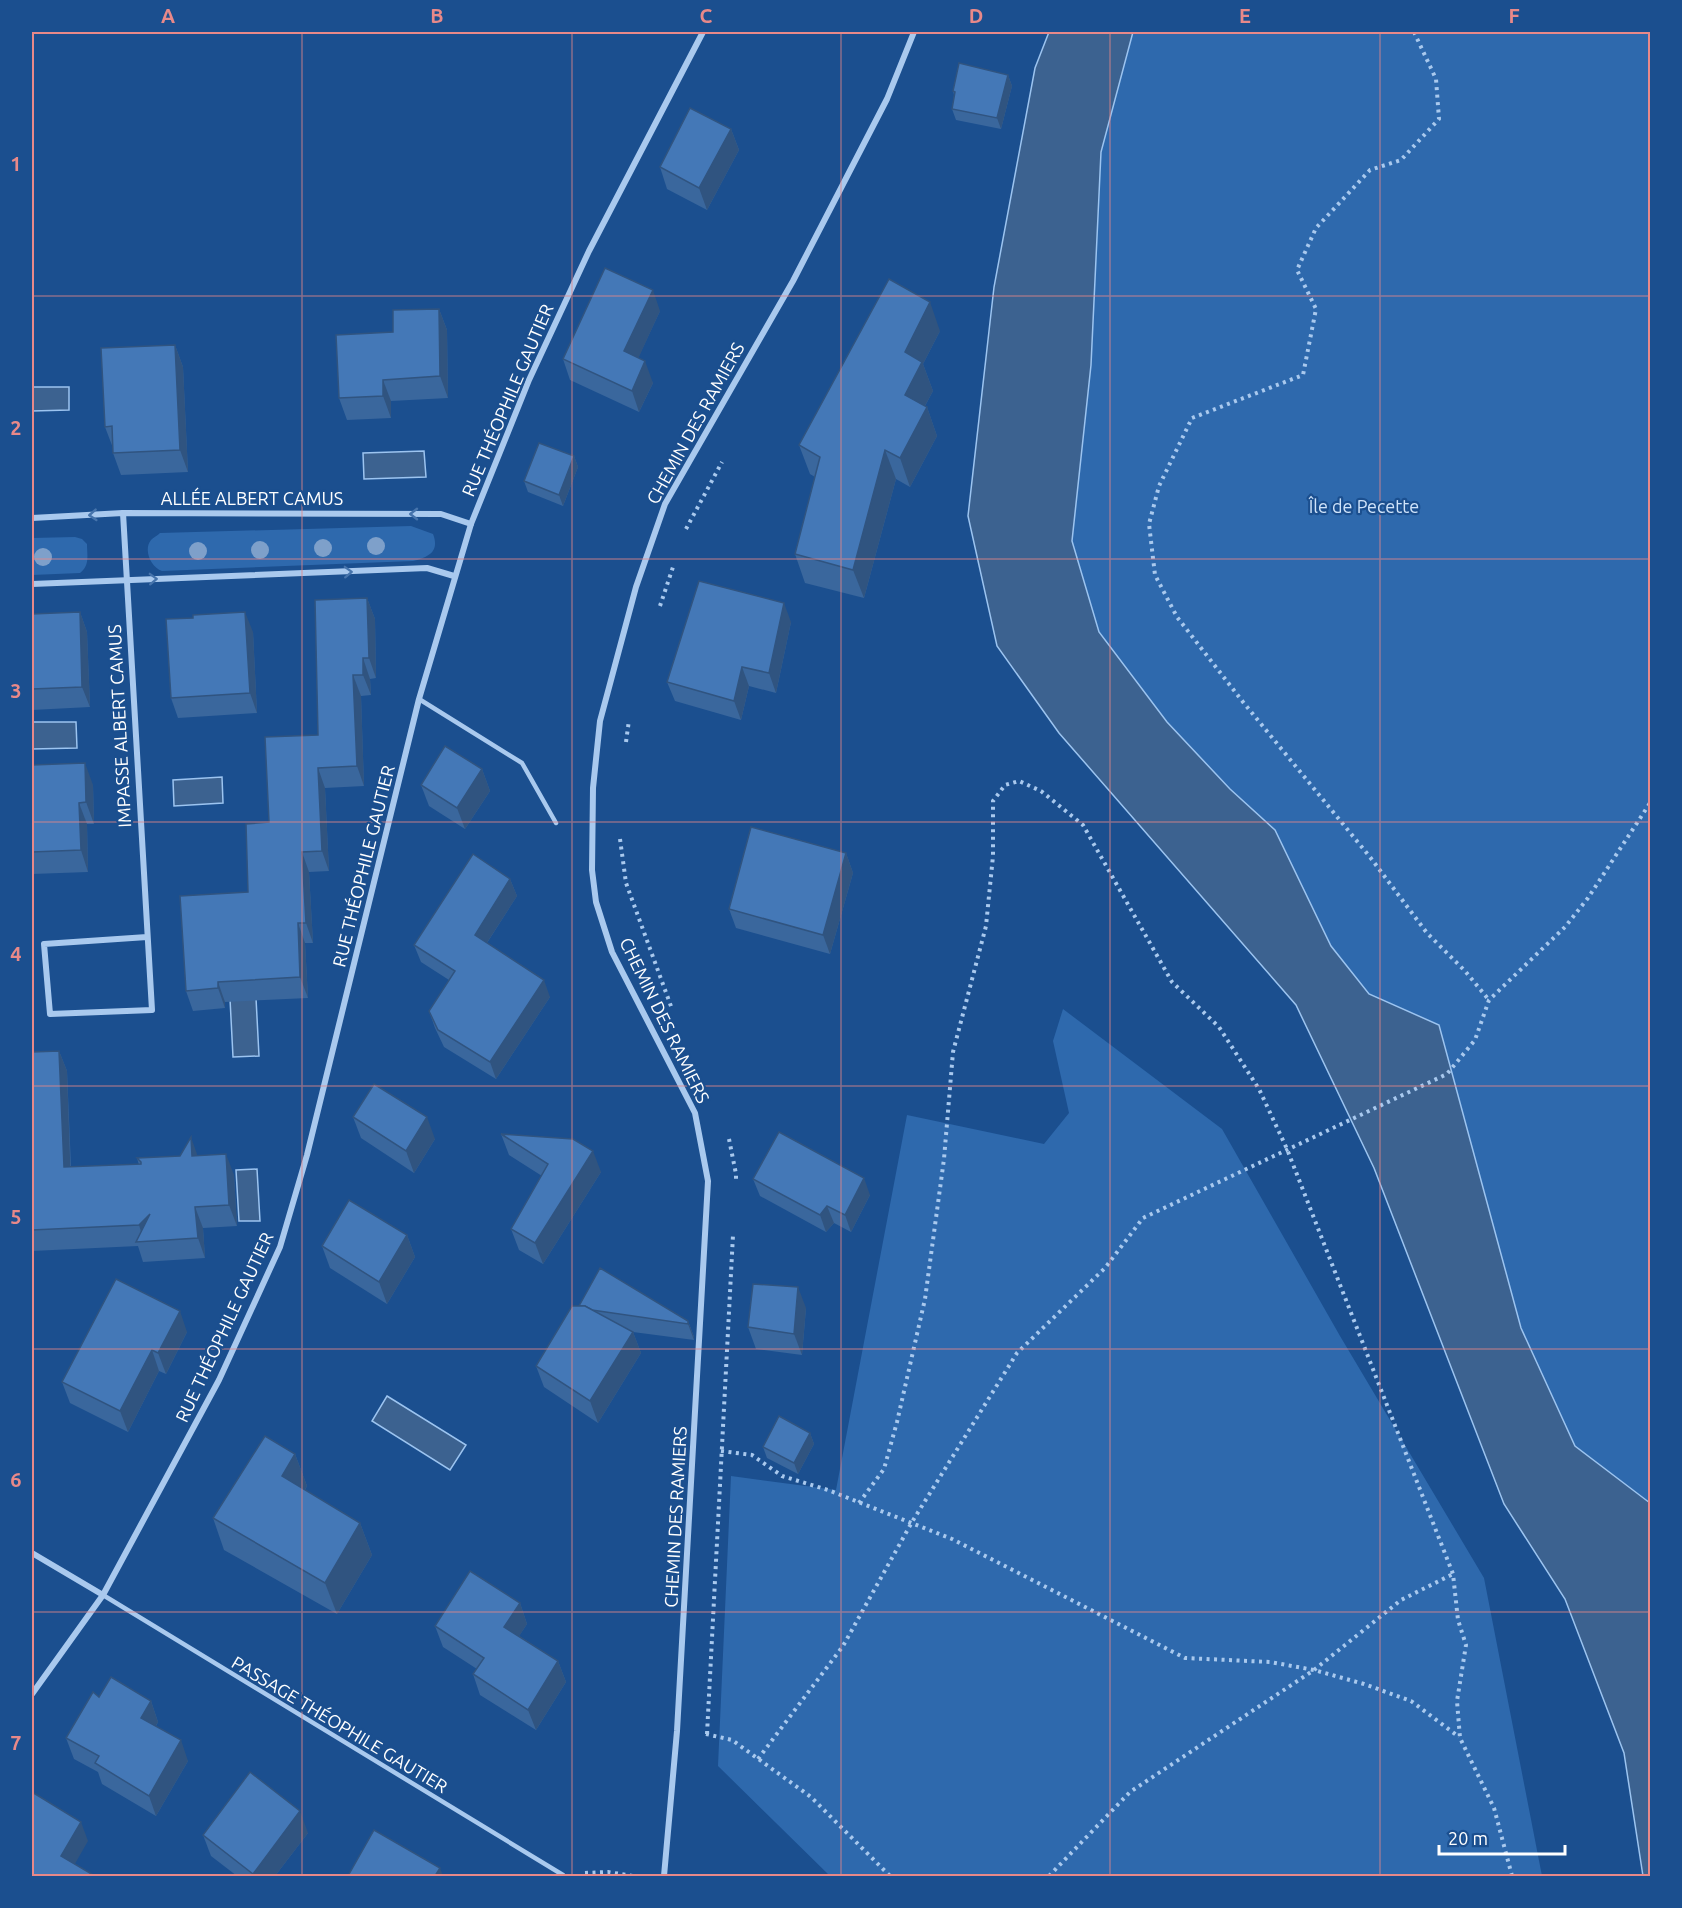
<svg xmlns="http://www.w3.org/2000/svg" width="1682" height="1908" viewBox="0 0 1682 1908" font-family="Ubuntu,sans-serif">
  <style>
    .green { fill: #2e69ad }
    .water { fill: #3c6290; stroke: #9cc4f0; stroke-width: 1.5 }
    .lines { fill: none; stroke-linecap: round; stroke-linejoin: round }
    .path { stroke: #a9c9ee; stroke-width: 4; stroke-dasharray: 3 4.5; stroke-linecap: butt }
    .lane { stroke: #a9c9ee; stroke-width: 4.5 }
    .street { stroke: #a9c9ee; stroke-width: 6 }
    .tree { fill: #7ea0ca }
    .wall { fill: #3a679d }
    .shaded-wall { fill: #305480 }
    .building { fill: #4478b7; stroke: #305480; stroke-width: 1.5 }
    .oneway { stroke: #4674ac }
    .grid { fill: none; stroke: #e88989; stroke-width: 1.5; stroke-opacity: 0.55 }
    .labels { text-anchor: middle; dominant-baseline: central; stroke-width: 4.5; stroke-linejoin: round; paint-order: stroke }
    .street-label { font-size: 18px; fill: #fff; stroke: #1b4f8f }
    .park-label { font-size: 18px; fill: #cfe3fa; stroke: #1b4f8f }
    .neatline { fill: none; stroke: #e88989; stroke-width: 2 }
    .grid-label { font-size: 20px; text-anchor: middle; font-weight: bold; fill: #e88989 }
  </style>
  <rect width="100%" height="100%" fill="#1b4f8f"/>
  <g class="green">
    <polygon points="1133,32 1650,32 1650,1503 1575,1446 1521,1328 1439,1025 1369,994 1331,946 1275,830 1230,789 1166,722 1099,632 1072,541 1091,365 1101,152"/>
    <path d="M411,526L433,534C440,552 428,557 413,561L162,571C151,567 143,550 151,540C153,538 158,535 160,533Z"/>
    <path d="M75,537L82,539L87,544C87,556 90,565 80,573L32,575V538Z"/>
    <polygon points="1063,1009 1222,1129 1340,1336 1484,1578 1542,1876 830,1876 718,1766 731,1476 836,1490 907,1115 1044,1144 1069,1113 1053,1041"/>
  </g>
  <g class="water">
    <polygon points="1049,32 1133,32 1101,152 1091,365 1072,541 1099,632 1167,722 1230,789 1275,830 1331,946 1369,994 1439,1025 1521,1328 1575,1446 1650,1503 1650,1876 1643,1876 1624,1753 1565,1599 1504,1504 1374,1168 1296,1005 1059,733 997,646 968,516 994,287 1035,68"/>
    <polygon points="32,387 69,387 69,410 32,411"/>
    <polygon points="424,451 426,477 364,479 363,453"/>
    <polygon points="32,722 76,722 77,748 32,749"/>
    <polygon points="222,777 223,803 174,806 173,780"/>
    <polygon points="256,998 259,1056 233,1057 230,999"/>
    <polygon points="257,1169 260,1221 239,1221 236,1170"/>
    <polygon points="387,1396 466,1445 450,1470 372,1421"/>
  </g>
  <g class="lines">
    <g class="path">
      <polyline points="1414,32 1436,79 1439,119 1401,160 1370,170 1316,228 1297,270 1316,309 1303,375 1192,418 1159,486 1149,524 1155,575 1177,617 1243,702 1370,857 1427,933 1465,971 1489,1000"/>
      <polyline points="686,529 722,462"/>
      <polyline points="660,606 673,567"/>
      <polyline points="626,742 629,720"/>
      <polyline points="620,839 626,883 672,1009"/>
      <polyline points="729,1139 736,1174 736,1182"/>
      <polyline points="721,1451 752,1455 782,1476 828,1490 952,1539 1185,1658 1270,1662 1314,1670 1364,1684 1411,1701 1459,1737"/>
      <polyline points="859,1503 884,1469 897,1422 925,1299 944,1159 953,1052 986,926 993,856 993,801 1005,785 1019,781 1041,791 1083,825 1172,982 1219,1027 1259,1089 1287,1149 1453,1574 1458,1620 1466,1645 1457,1701 1460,1738 1494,1808 1512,1876"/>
      <polyline points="706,1734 732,1740 811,1797 890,1876"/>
      <polyline points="707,1734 733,1235"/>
      <polyline points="758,1759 843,1646 912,1522 1017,1353 1105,1268 1143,1218 1447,1074 1475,1040 1489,1000 1565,927 1588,898 1650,803"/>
      <polyline points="585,1873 608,1872 633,1876"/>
      <polyline points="1049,1876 1130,1792 1314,1670 1401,1600 1453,1574"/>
    </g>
    <g class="lane">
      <polyline points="419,699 522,763 556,823"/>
      <polyline points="103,1595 563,1875"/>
    </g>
    <g class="street">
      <polyline points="123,513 152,1010 50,1014 44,944 147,937"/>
      <polyline points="32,518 123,513 441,514 471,524"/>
      <polyline points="32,584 427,568 454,576"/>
      <polyline points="32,1553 103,1595"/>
      <polyline points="32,1694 103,1595 219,1380 280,1247 307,1155 419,699 471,524 529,380 589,251 703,32"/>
      <polyline points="664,1876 677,1731 708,1181 695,1113 612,952 596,902 592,870 593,788 600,721 636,587 665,504 793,281 887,99 914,32"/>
    </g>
  </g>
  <g class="tree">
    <circle cx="376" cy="546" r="9"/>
    <circle cx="323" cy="548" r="9"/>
    <circle cx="260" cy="550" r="9"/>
    <circle cx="198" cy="551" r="9"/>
    <circle cx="43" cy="557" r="9"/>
  </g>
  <g class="wall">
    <polygon points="1008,75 1012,86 1001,129 956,120 952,109 954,95 953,91"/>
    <polygon points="731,129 739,150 707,210 667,189 660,167"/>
    <polygon points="439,309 447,330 448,398 391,401 391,418 347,420 339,398 393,332"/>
    <polygon points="660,311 638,358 653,383 639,412 570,380 563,359"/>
    <polygon points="940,331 923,364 933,391 925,406 927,407 937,436 910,487 896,479 864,598 805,583 795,554 815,477 810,474 799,445"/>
    <polygon points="175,345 183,367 188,472 121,475 113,453 113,448 105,427"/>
    <polygon points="574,456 578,467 563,506 528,492 524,481"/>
    <polygon points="367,598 375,619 376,678 370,679 371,695 361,696 364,786 325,788 329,871 309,872 313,943 305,943 308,998 225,1002 225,1008 193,1011 186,991 248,892 269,822 318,735"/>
    <polygon points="80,612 87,632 90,707 32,710 32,614"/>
    <polygon points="791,622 776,693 749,686 741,720 675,701 667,682"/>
    <polygon points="253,632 257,713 178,718 171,698"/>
    <polygon points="32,765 93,785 94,824 87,824 88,872 32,874"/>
    <polygon points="482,769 490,791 465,829 429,806 421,785"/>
    <polygon points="846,853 853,873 830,954 736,928 729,909"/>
    <polygon points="510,879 517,896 487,943 550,997 496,1079 444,1047 435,1028 429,1011 449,980 421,962 414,945"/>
    <polygon points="59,1051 67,1071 71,1167 139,1165 137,1158 198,1156 234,1175 237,1226 203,1228 205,1258 143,1262 138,1246 32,1251 32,1052"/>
    <polygon points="353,1117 435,1139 414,1173 361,1138"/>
    <polygon points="501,1134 601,1172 543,1264 519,1250 511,1229 542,1176 509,1155"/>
    <polygon points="753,1179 870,1195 851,1232 834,1223 826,1232 760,1196"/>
    <polygon points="407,1235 415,1257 387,1304 330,1268 322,1246"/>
    <polygon points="572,1306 688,1321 694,1337 694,1340 633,1332 641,1353 598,1423 544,1387 536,1366"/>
    <polygon points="806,1308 802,1355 756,1349 748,1327"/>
    <polygon points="187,1332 166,1374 159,1371 128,1432 70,1403 62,1382"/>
    <polygon points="810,1433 814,1444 798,1474 767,1458 763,1447"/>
    <polygon points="295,1454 307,1486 305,1490 360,1523 372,1555 337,1614 224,1550 213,1518"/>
    <polygon points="520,1603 527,1624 519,1636 558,1661 566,1682 536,1730 480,1695 473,1674 477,1669 443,1647 435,1626"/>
    <polygon points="99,1697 151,1701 158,1722 156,1726 188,1761 156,1816 102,1784 98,1772 74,1759 66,1738"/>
    <polygon points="308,1833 275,1876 237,1876 211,1856 203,1835"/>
  </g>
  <g class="shaded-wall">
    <polygon points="1008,75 1012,86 1001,129 997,118"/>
    <polygon points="731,129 739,150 707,210 699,188"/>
    <polygon points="653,290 660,311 632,372 624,351"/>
    <polygon points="930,302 940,331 923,364 933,391 915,424 905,395 905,352"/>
    <polygon points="439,309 447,330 448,398 440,376"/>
    <polygon points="175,345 183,367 188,472 180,450"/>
    <polygon points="645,361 653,383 639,412 632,391"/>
    <polygon points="383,380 391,401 391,418 383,396"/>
    <polygon points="927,407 937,436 910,487 900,458"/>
    <polygon points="885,450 896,479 864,598 853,570"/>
    <polygon points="574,456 578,467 563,506 559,495"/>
    <polygon points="367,598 375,619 376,678 369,658"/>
    <polygon points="784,603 791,622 776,693 769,673"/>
    <polygon points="80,612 87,632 90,707 82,687"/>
    <polygon points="245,612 253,632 257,713 250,693"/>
    <polygon points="363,658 370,679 371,695 363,675"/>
    <polygon points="742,667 749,686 741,720 734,701"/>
    <polygon points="353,675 361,696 364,786 357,766"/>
    <polygon points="85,763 93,785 94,824 86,802"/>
    <polygon points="318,768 325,788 329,871 322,851"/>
    <polygon points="482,769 490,791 465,829 457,808"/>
    <polygon points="79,803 87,824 88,872 81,850"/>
    <polygon points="302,852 309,872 313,943 306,923"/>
    <polygon points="846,853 853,873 830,954 823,935"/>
    <polygon points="510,879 517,896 481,952 475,935"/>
    <polygon points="298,923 305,943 308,998 300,977"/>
    <polygon points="544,980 550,997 496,1079 490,1062"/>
    <polygon points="218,982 225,1002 225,1008 218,988"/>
    <polygon points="59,1051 67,1071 71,1187 64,1167"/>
    <polygon points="427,1117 435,1139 414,1173 406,1151"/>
    <polygon points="191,1137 198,1157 192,1156"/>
    <polygon points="593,1151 601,1172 543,1264 535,1243"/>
    <polygon points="226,1154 234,1175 237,1226 229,1205"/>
    <polygon points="864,1178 870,1195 851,1232 845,1215"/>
    <polygon points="827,1206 834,1223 826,1232 820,1215"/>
    <polygon points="195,1207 203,1228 205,1258 198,1238"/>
    <polygon points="150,1214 144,1241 139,1225"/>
    <polygon points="407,1235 415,1257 387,1304 379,1282"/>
    <polygon points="798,1287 806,1308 802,1355 794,1334"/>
    <polygon points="180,1311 187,1332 166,1374 158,1353"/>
    <polygon points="688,1321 694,1337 694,1340 688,1324"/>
    <polygon points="633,1332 641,1353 598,1423 590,1401"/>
    <polygon points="152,1350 159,1371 128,1432 120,1411"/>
    <polygon points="810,1433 814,1444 798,1474 794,1463"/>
    <polygon points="295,1454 307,1486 294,1508 282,1476"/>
    <polygon points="360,1523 372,1555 337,1614 325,1583"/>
    <polygon points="520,1603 527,1624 512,1647 504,1627"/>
    <polygon points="558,1661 566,1682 536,1730 528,1710"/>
    <polygon points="151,1701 158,1722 149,1738 141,1718"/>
    <polygon points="181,1740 188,1761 156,1816 149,1796"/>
    <polygon points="300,1811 308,1833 275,1876 254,1876 253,1874"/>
    <polygon points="81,1822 88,1841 68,1876 61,1856"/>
    <polygon points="440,1868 443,1876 435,1876"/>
  </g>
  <g class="building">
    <polygon points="959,63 1008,75 997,118 952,109 955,92 953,91"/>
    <polygon points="690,108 731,129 699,188 660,167"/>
    <polygon points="605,268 653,290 624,351 645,361 632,391 563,359"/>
    <polygon points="889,279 930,302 905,352 922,362 905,395 927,407 900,458 885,450 853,570 795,554 820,457 799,445"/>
    <polygon points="439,309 440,376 383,380 383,396 339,398 336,335 393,332 393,310"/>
    <polygon points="175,345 180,450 113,453 112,426 105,427 101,348"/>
    <polygon points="539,443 574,456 559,495 524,481"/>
    <polygon points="699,581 784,603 769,673 742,667 734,701 667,682"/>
    <polygon points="367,598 369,658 363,658 363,675 353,675 357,766 318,768 322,851 302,852 306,923 298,923 300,977 218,982 218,988 186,991 180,896 248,892 246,824 269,822 265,737 318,735 315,600"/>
    <polygon points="80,612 82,687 32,689 32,614"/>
    <polygon points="245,612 250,693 171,698 166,619 193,618 193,615"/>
    <polygon points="445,746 482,769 457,808 421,785"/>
    <polygon points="85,763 86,802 79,803 81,850 32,852 32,765"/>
    <polygon points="751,827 846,853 823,935 729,909"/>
    <polygon points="473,854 510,879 475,935 544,980 490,1062 438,1030 429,1011 455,971 414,945"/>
    <polygon points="59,1051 64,1167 141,1164 141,1162 137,1158 180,1156 191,1137 192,1156 226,1154 229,1205 195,1207 198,1238 136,1242 150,1214 139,1225 32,1230 32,1052"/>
    <polygon points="374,1084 427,1117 406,1151 353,1117"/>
    <polygon points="779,1132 864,1178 845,1215 827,1206 820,1215 753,1179"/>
    <polygon points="501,1134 573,1139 593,1151 535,1243 511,1229 548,1164"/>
    <polygon points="349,1200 407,1235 379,1282 322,1246"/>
    <polygon points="600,1268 688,1321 688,1324 592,1310 585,1306 579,1306"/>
    <polygon points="116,1279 180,1311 158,1353 152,1350 120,1411 62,1382"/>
    <polygon points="753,1284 798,1287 794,1334 748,1327"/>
    <polygon points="572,1306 585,1306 633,1332 590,1401 536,1366"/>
    <polygon points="779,1416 810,1433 794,1463 763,1447"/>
    <polygon points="265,1436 295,1454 282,1476 360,1523 325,1583 213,1518"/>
    <polygon points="470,1571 520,1603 504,1627 558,1661 528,1710 473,1674 484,1658 435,1626"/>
    <polygon points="111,1677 151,1701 141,1718 181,1740 149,1796 95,1763 99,1756 66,1738 93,1692 99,1697"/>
    <polygon points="250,1772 300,1811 253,1874 203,1835"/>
    <polygon points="32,1792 81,1822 61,1856 95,1876 32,1876"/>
    <polygon points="374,1830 440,1868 435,1876 348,1876"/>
  </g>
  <defs><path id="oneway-chevron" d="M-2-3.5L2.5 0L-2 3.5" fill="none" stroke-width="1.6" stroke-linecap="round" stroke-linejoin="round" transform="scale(1.5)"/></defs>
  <g class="oneway">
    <use href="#oneway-chevron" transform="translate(414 514) rotate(-180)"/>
    <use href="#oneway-chevron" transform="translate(93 515) rotate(176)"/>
    <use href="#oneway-chevron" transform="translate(348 572) rotate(-2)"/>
    <use href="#oneway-chevron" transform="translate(153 579) rotate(-2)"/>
  </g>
  <path class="grid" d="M302,32V1876M572,32V1876M841,32V1876M1110,32V1876M1380,32V1876M32,296H1650M32,559H1650M32,822H1650M32,1086H1650M32,1349H1650M32,1612H1650"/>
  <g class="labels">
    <g class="street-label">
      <text transform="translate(507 400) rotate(-67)">RUE THÉOPHILE GAUTIER</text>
      <text transform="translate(695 423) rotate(-61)">CHEMIN DES RAMIERS</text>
      <text x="252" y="498">ALLÉE ALBERT CAMUS</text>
      <text transform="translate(119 726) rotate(-93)">IMPASSE ALBERT CAMUS</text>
      <text transform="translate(363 866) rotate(-76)">RUE THÉOPHILE GAUTIER</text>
      <text transform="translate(665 1020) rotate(64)">CHEMIN DES RAMIERS</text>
      <text transform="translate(224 1327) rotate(-65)">RUE THÉOPHILE GAUTIER</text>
      <text transform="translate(675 1517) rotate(-87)">CHEMIN DES RAMIERS</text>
      <text transform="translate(340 1724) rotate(31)">PASSAGE THÉOPHILE GAUTIER</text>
    </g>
    <g class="park-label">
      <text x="1364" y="506">Île de Pecette</text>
    </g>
  </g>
  <rect width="1682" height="1908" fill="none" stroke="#1b4f8f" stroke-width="66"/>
  <path d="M1439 1845v9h126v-9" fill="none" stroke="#ffffff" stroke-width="3"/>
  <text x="1448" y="1845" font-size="18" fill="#ffffff" stroke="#1b4f8f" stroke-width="4.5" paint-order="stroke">20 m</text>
  <rect x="33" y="33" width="1616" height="1842" class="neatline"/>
  <g class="grid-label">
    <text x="168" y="23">A</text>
    <text x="437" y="23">B</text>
    <text x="706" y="23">C</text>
    <text x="976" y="23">D</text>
    <text x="1245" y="23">E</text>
    <text x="1514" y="23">F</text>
    <text x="16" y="171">1</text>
    <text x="16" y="435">2</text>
    <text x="16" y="698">3</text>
    <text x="16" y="961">4</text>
    <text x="16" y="1224">5</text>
    <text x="16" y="1487">6</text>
    <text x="16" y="1750">7</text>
  </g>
</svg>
